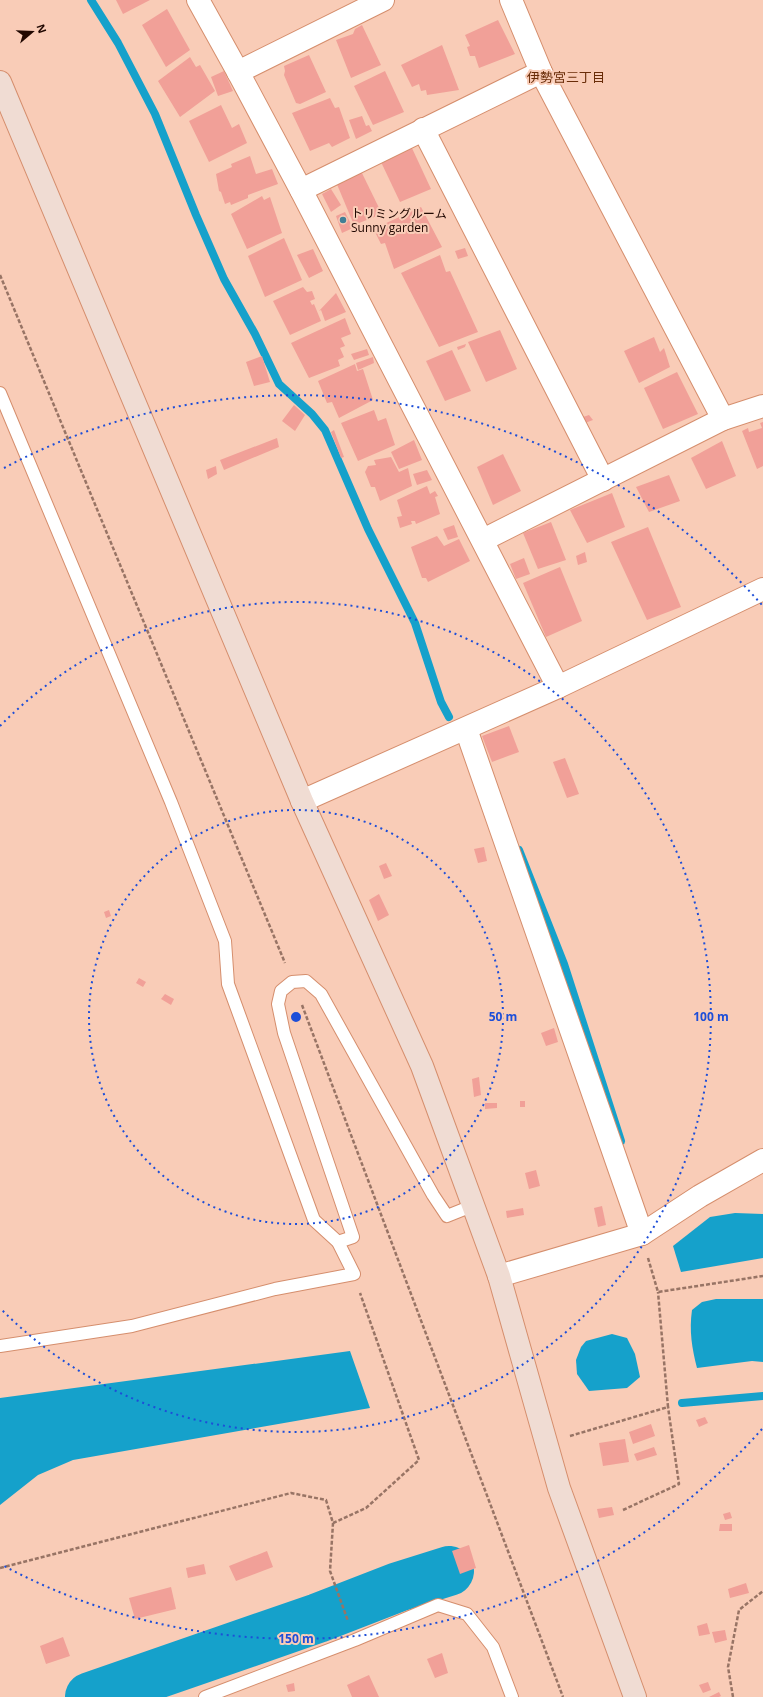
<svg xmlns="http://www.w3.org/2000/svg" width="763" height="1697" viewBox="0 0 763 1697" font-family="'Open Sans','Noto Sans JP',sans-serif">
  <style>
    .water { fill: #15a1cb }
    .lines { fill: none; stroke-linecap: round; stroke-linejoin: round }
    .stream { stroke: #15a1cb; stroke-width: 8 }
    .river { stroke: #15a1cb; stroke-width: 50 }
    .building { fill: #f1a098 }
    .lane-casing { stroke: #d58e6d; stroke-width: 14 }
    .street-casing { stroke: #d58e6d; stroke-width: 24 }
    .secondary-casing { stroke: #d58e6d; stroke-width: 24 }
    .path { stroke: #987465; stroke-width: 2.5; stroke-dasharray: 4 2; stroke-linecap: butt }
    .lane { stroke: #fff; stroke-width: 12 }
    .street { stroke: #fff; stroke-width: 22 }
    .secondary { stroke: #f0dcd3; stroke-width: 22 }
    .ring { fill: none; stroke: #1d4ed8; stroke-width: 2; stroke-dasharray: 2 4 }
    .poi-dot { fill: #427e96; stroke: #f9ccb7; stroke-width: 1.5 }
    .labels { text-anchor: middle; dominant-baseline: central; stroke-width: 4; stroke-linejoin: round; paint-order: stroke }
    .poi-label { font-size: 12px; fill: #200700; stroke: #f9ccb7; text-anchor: start }
    .neighbourhood-label { font-size: 13px; fill: #692c08; stroke: #f9ccb7 }
    .centre { fill: #1d4ed8; stroke: #f9ccb7; stroke-width: 2 }
    .ring-label { font-size: 12px; text-anchor: middle; font-weight: bold; fill: #1d4ed8; stroke: #f9ccb7; stroke-width: 4; stroke-linejoin: round; paint-order: stroke }
  </style>
  <rect width="100%" height="100%" fill="#f9ccb7"/>
  <g class="water">
    <polygon points="735,1213 763,1214 763,1258 681,1272 673,1246 710,1217"/>
    <path d="M716,1299H763V1362L752,1361L697,1368C692,1348 689,1331 692,1310L702,1302Z"/>
    <polygon points="612,1334 627,1338 635,1354 640,1377 627,1388 589,1391 577,1374 576,1360 581,1347 586,1341"/>
    <polygon points="350,1351 370,1408 73,1460 38,1475 0,1505 0,1398"/>
  </g>
  <g class="lines">
    <g class="stream">
      <polyline points="91,0 118,43 155,114 196,215 224,279 255,334 279,384 312,414 325,430 368,529 415,623 441,702 449,717"/>
      <polyline points="519,850 564,964 621,1141"/>
      <polyline points="682,1403 763,1396"/>
    </g>
    <polyline class="river" points="90,1697 318,1618 398,1587 449,1571"/>
  </g>
  <g class="building">
    <polygon points="116,0 150,0 123,14"/>
    <polygon points="167,9 190,50 166,67 142,25"/>
    <polygon points="498,20 515,54 479,68 475,56 470,56 467,47 470,46 465,35"/>
    <polygon points="362,25 381,65 351,78 336,40 353,34 355,29"/>
    <polygon points="442,45 459,90 427,95 426,90 421,91 419,84 412,87 401,65"/>
    <polygon points="309,55 326,92 300,104 296,103 284,75 285,71 284,66"/>
    <polygon points="190,57 196,67 200,65 215,91 180,117 158,81"/>
    <polygon points="224,71 233,91 218,96 211,77"/>
    <polygon points="385,71 404,112 373,125 354,86"/>
    <polygon points="330,98 335,108 339,107 350,138 332,147 329,143 310,151 292,113"/>
    <polygon points="221,105 232,128 239,124 247,143 209,162 189,121"/>
    <polygon points="362,116 366,126 369,125 372,131 356,139 349,120"/>
    <polygon points="411,146 431,189 400,202 381,162"/>
    <polygon points="250,156 256,174 272,169 278,184 248,195 248,198 231,205 230,202 225,204 221,192 219,191 216,174 232,167 231,164"/>
    <polygon points="359,167 382,214 354,225 336,182"/>
    <polygon points="331,189 341,205 331,212 322,194"/>
    <polygon points="262,196 264,200 270,197 282,233 247,249 231,214"/>
    <polygon points="421,207 442,247 394,269 385,243 381,244 375,232 383,229 382,225"/>
    <polygon points="345,212 353,228 342,233 336,216"/>
    <polygon points="284,238 302,280 265,297 248,256"/>
    <polygon points="465,248 468,256 458,259 455,251"/>
    <polygon points="313,249 323,271 309,278 297,255"/>
    <polygon points="440,255 446,272 450,271 478,332 439,347 401,273"/>
    <polygon points="303,287 307,292 312,291 315,299 310,301 312,305 314,304 321,321 290,335 273,301"/>
    <polygon points="336,293 346,312 325,321 321,310 319,311"/>
    <polygon points="345,318 351,334 341,338 345,346 340,348 344,357 338,360 340,366 309,378 291,343"/>
    <polygon points="500,330 517,369 486,382 468,342"/>
    <polygon points="654,337 660,352 664,348 670,367 639,383 624,351"/>
    <polygon points="466,344 465,347 458,350 457,347"/>
    <polygon points="367,349 369,355 354,360 351,354"/>
    <polygon points="452,350 471,391 445,401 426,361"/>
    <polygon points="262,356 270,382 254,386 246,362"/>
    <polygon points="373,357 374,363 358,370 356,363"/>
    <polygon points="355,364 357,371 363,369 373,400 339,418 332,402 327,403 318,381"/>
    <polygon points="677,372 698,414 663,429 644,388"/>
    <polygon points="294,405 305,415 295,431 282,421"/>
    <polygon points="374,410 378,421 386,418 395,445 358,461 341,423"/>
    <polygon points="589,415 593,420 585,423 583,417"/>
    <polygon points="763,422 763,466 757,469 742,431 748,428 749,432 762,428 760,423"/>
    <polygon points="334,430 344,457 341,458 331,432"/>
    <polygon points="277,438 279,447 224,470 220,460"/>
    <polygon points="414,440 422,460 399,469 391,452"/>
    <polygon points="722,441 736,476 706,489 691,458"/>
    <polygon points="503,454 521,491 493,505 477,467"/>
    <polygon points="391,457 399,472 408,468 412,486 380,501 375,487 371,487 365,472 368,466 376,465 374,460"/>
    <polygon points="216,466 217,474 208,479 206,470"/>
    <polygon points="427,470 432,480 417,485 413,474"/>
    <polygon points="669,475 680,501 649,512 636,487"/>
    <polygon points="427,486 430,494 435,491 438,496 435,497 440,514 416,524 415,521 411,521 412,524 400,528 397,517 402,516 397,500"/>
    <polygon points="612,493 625,527 587,543 570,510"/>
    <polygon points="551,522 566,560 538,569 523,533"/>
    <polygon points="454,525 458,537 448,540 443,529"/>
    <polygon points="648,527 681,607 647,620 611,542"/>
    <polygon points="437,536 444,546 459,539 470,561 428,582 426,578 422,578 411,547"/>
    <polygon points="585,552 587,562 578,565 576,556"/>
    <polygon points="524,558 530,574 516,579 510,564"/>
    <polygon points="560,567 582,621 546,637 523,583"/>
    <polygon points="509,726 519,752 492,762 482,736"/>
    <polygon points="565,758 579,794 567,798 553,762"/>
    <polygon points="484,847 487,861 478,863 474,849"/>
    <polygon points="386,863 392,876 384,879 379,866"/>
    <polygon points="379,894 389,915 378,921 369,900"/>
    <polygon points="109,910 111,916 106,918 104,912"/>
    <polygon points="139,978 146,982 143,987 136,983"/>
    <polygon points="165,994 174,999 171,1005 161,999"/>
    <polygon points="554,1028 558,1042 546,1046 541,1033"/>
    <polygon points="479,1077 481,1095 474,1097 472,1079"/>
    <rect x="520" y="1101" width="5" height="6"/>
    <polygon points="485,1103 497,1103 497,1108 485,1109"/>
    <polygon points="536,1170 540,1186 529,1189 525,1173"/>
    <polygon points="602,1206 606,1225 598,1227 594,1208"/>
    <polygon points="523,1208 524,1215 507,1218 506,1211"/>
    <polygon points="705,1417 708,1423 699,1427 696,1420"/>
    <polygon points="651,1424 655,1436 633,1444 629,1432"/>
    <polygon points="625,1439 629,1462 603,1466 599,1443"/>
    <polygon points="654,1447 657,1455 637,1461 634,1454"/>
    <polygon points="612,1507 614,1515 599,1518 597,1509"/>
    <polygon points="730,1512 732,1518 725,1520 723,1514"/>
    <polygon points="720,1524 732,1524 732,1531 719,1531"/>
    <polygon points="469,1545 476,1568 460,1574 452,1551"/>
    <polygon points="267,1551 273,1567 236,1581 229,1566"/>
    <polygon points="204,1564 206,1574 188,1578 186,1568"/>
    <polygon points="746,1583 749,1593 730,1598 728,1589"/>
    <polygon points="171,1587 176,1609 135,1619 129,1598"/>
    <polygon points="707,1623 710,1634 699,1636 697,1626"/>
    <polygon points="725,1630 727,1640 715,1643 712,1632"/>
    <polygon points="63,1637 70,1656 46,1664 40,1646"/>
    <polygon points="442,1653 448,1673 435,1678 427,1659"/>
    <polygon points="369,1675 379,1697 352,1697 347,1685"/>
    <polygon points="708,1682 711,1690 703,1693 699,1685"/>
    <polygon points="294,1683 295,1691 288,1692 286,1685"/>
    <polygon points="719,1692 721,1696 719,1697 709,1697"/>
  </g>
  <g class="lines">
    <g class="lane-casing">
      <g id="lane">
        <polyline points="0,393 171,802 225,941 228,984 314,1220 338,1242 354,1274 275,1289 132,1326 0,1346"/>
        <polyline points="338,1242 353,1237 284,1033 278,1004 281,991 292,982 306,981 321,994 433,1195 447,1216 472,1206"/>
        <polyline points="205,1697 355,1640 438,1605 467,1614 493,1647 512,1697"/>
      </g>
    </g>
    <g class="street-casing">
      <g id="street">
        <polyline points="198,0 238,72 301,190 558,687"/>
        <polyline points="511,0 541,72 723,419"/>
        <polyline points="238,72 383,0"/>
        <polyline points="423,129 603,480"/>
        <polyline points="301,190 541,72"/>
        <polyline points="483,540 723,419 763,406"/>
        <polyline points="466,729 642,1234"/>
        <polyline points="302,801 558,687 763,589"/>
        <polyline points="499,1276 642,1234 700,1196 763,1160"/>
      </g>
    </g>
    <g class="secondary-casing">
      <polyline id="secondary" points="0,82 302,801 422,1066 499,1276 559,1488 635,1697"/>
    </g>
    <g class="path">
      <polyline points="0,275 285,963"/>
      <polyline points="302,1005 563,1697"/>
      <polyline points="648,1258 658,1292 763,1276"/>
      <polyline points="570,1436 668,1407 658,1292"/>
      <polyline points="623,1510 679,1484 668,1407"/>
      <polyline points="333,1523 366,1508 419,1460 360,1293"/>
      <polyline points="0,1568 291,1493 326,1500 333,1523 330,1571 348,1621"/>
      <polyline points="733,1697 728,1667 739,1610 763,1591"/>
    </g>
    <use href="#lane" class="lane"/>
    <use href="#street" class="street"/>
    <use href="#secondary" class="secondary"/>
  </g>
  <g class="ring">
    <circle cx="296" cy="1017" r="207"/>
    <path d="M0 726A415 415 0 1 1 0 1308"/>
    <path d="M762 1429A622 622 0 0 1 4 1566M4 468A622 622 0 0 1 762 605"/>
  </g>
  <circle class="poi-dot" cx="343" cy="220" r="4"/>
  <g class="labels">
    <g class="poi-label">
      <text x="351" y="213">トリミングルーム<tspan x="351" dy="14">Sunny garden</tspan></text>
    </g>
    <g class="neighbourhood-label">
      <text x="566" y="77">伊勢宮三丁目</text>
    </g>
  </g>
  <circle cx="296" cy="1017" r="6" class="centre"/>
  <g class="ring-label">
    <text x="503" y="1021">50 m</text>
    <text x="711" y="1021">100 m</text>
    <text x="296" y="1643">150 m</text>
  </g>
  <g transform="translate(32 32) rotate(71)" stroke="#f9ccb7" stroke-width="3" paint-order="stroke">
  <path d="M0-3L7 15L0 10L-7 15Z" fill="#200700"/>
  <text y="-6" font-size="11" font-weight="bold" text-anchor="middle" fill="#200700">N</text>
  </g>
</svg>
